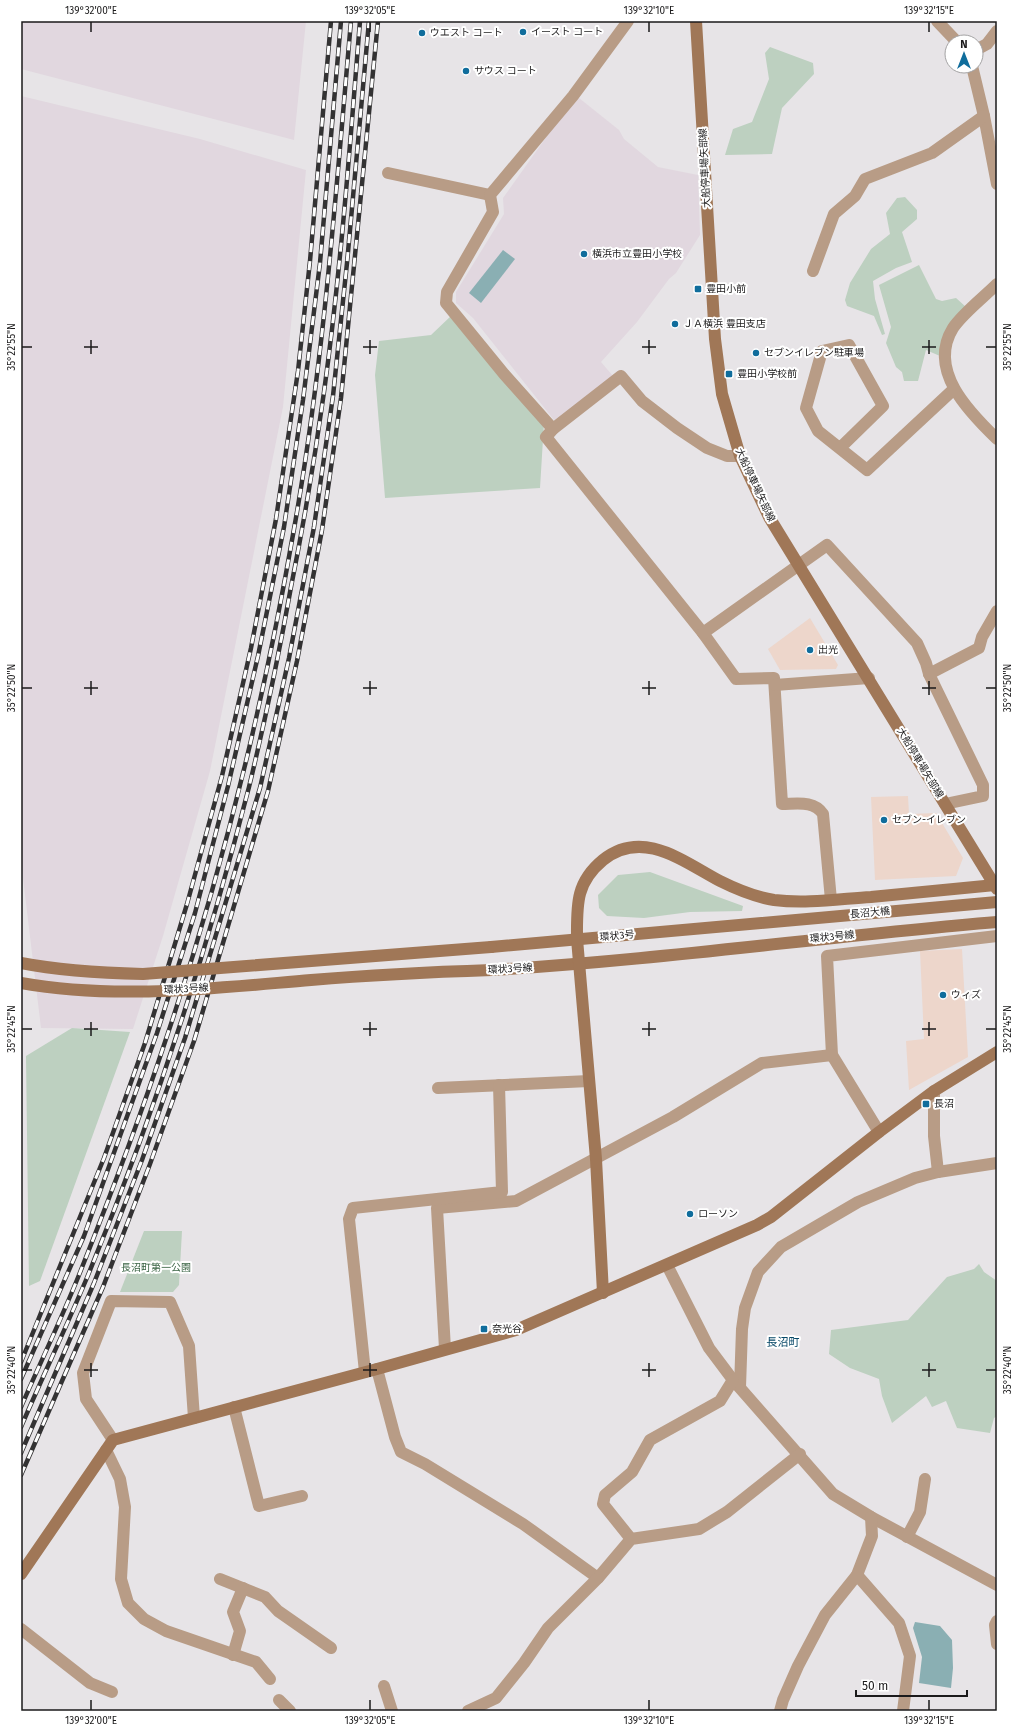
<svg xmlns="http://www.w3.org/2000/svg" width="1018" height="1732" viewBox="0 0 1018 1732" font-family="'Fira Sans','Noto Sans JP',sans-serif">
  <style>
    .commercial { fill: #edd6cb }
    .built { fill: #e1d7df }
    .green { fill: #bdd0c0 }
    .water { fill: #8aafb3 }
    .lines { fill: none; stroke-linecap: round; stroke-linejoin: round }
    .street { stroke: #b89c86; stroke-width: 12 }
    .secondary { stroke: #a07757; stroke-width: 12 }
    .rail-casing { stroke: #333233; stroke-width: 4.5 }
    .rail { stroke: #fff; stroke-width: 3; stroke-dasharray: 9; stroke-linecap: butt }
    .secondary-bridge { stroke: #a07757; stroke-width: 12 }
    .ticks { fill: none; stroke: #1b1a1b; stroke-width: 1.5 }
    .poi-dot { fill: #106d9c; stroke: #fff; stroke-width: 1.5 }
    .labels { text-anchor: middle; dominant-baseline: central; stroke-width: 4; stroke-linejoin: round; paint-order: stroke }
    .poi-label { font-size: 10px; fill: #1b1a1b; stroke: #fff; text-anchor: start }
    .street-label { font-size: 10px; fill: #1b1a1b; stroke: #fff }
    .park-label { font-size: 10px; fill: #386242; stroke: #fff }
    .neighbourhood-label { font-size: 11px; fill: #064767; stroke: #fff }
    .neatline { fill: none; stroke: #1b1a1b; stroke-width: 1.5 }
    .ticks-label { font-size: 10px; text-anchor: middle; fill: #1b1a1b }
  </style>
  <rect width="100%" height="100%" fill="#e7e4e7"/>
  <g class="commercial">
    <polygon points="810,618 838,665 836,669 780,670 768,649"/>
    <polygon points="908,796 909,814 936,813 963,858 956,876 875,880 871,797"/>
    <polygon points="962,949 968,1057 909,1090 906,1041 924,1039 920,951"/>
  </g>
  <g class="built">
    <polygon points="21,21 306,21 294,140 21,69"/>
    <polygon points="21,96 200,139 306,170 283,407 210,771 163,936 133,1029 41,1028 23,878 21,855"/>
    <polygon points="579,98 619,130 624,139 658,167 698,175 700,235 676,273 669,279 637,322 601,362 613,376 559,419 554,420 473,318 456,303 456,292 504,214 503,198 562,115"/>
  </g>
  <g class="green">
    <polygon points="770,47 813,63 814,74 782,108 772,154 725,155 733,129 752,122 769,79 765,53"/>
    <polygon points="905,197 917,210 917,219 902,232 912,262 896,268 873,281 875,299 885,334 882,335 874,316 847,306 845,300 850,283 871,249 890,234 886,213 897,198"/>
    <polygon points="919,265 936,299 942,301 956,298 966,307 940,356 926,350 918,381 904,381 902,372 896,367 886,343 891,327 879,285"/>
    <polygon points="452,315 544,423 540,488 385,498 375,375 379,341 431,335"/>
    <polygon points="650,872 743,906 742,911 690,912 644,918 607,916 599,908 598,895 618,875"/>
    <polygon points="72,1028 130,1032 40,1281 29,1286 26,1056"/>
    <polygon points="144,1231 182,1231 179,1285 173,1292 120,1292"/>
    <polygon points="979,1264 984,1272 997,1281 997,1416 994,1418 990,1433 957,1428 946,1401 932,1407 926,1396 892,1423 882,1396 879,1379 850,1368 829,1354 831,1330 908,1320 947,1277 974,1269"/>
  </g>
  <g class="water">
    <polygon points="503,250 515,259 481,303 469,293"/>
    <polygon points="915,1622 940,1626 952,1640 953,1668 951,1688 919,1683 922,1657 913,1628"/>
  </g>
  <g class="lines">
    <g class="street">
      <polyline points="937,21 957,42"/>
      <polyline points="976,50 987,44 997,31"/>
      <polyline points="972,66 984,116 997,184"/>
      <polyline points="388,173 490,195"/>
      <polyline points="813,271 834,214 855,196 865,179 932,153 984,116"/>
      <path d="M997,284C985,296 962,314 953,328C927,370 969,412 997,439"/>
      <polyline points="553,429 504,374 446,303 447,292 493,212 490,195 573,96 628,21"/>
      <polyline points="840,448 883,406 849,345 822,351 806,408 818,431 867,470 954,389"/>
      <path d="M740,456H727L707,448L677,428L642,401L621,376L553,429L546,437L703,633L736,679L774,678L782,804C796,804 814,800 823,814L831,900"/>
      <polyline points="703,633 827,545 917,643 926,663 929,674 983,785 983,796 945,804"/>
      <polyline points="929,674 979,648 982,637 997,611"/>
      <polyline points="775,685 869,678"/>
      <polyline points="438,1088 589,1081"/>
      <polyline points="934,1091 934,1136 938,1172"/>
      <polyline points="879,1132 832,1055 827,956 997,936"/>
      <polyline points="667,1265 709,1348 733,1380 833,1494 871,1517 997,1585"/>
      <polyline points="445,1349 437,1208 516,1201 673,1117 762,1063 832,1055"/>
      <polyline points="377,1369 395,1437 401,1452 425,1464 523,1524 598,1578"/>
      <polyline points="365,1372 349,1219 353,1208 502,1192 499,1085"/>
      <polyline points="740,1387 742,1329 745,1308 758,1272 781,1247 858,1202 915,1178 938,1172 997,1163"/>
      <polyline points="234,1407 259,1506 302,1496"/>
      <polyline points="113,1440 86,1399 83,1373 111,1301 170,1302 189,1346 194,1418"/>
      <polyline points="106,1450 120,1479 125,1507 121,1579 128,1603 144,1619 166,1631 256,1662 270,1679"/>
      <polyline points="907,1537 920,1512 925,1479"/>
      <polyline points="631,1539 603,1504 605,1495 632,1472 650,1440 720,1401 733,1380"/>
      <polyline points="857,1575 899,1623 910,1656 903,1711"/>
      <polyline points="220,1579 265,1597 278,1611 331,1648"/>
      <polyline points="997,1621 995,1625 997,1644"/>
      <polyline points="21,1629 90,1683 112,1692"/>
      <polyline points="233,1655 240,1631 233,1612 243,1588"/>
      <polyline points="384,1686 392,1711"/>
      <polyline points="279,1700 290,1711"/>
      <polyline points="468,1711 496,1698 524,1663 548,1628 598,1578 631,1539 699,1529 727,1512 800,1454"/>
      <polyline points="780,1711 783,1700 798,1666 825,1615 857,1575 872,1536 871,1517"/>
    </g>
    <g class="secondary">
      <polyline points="696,21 715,339 722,394 740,456 769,517 997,889"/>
      <polyline points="491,947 997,902"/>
      <path d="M492,970C661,960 828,936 997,922"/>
      <path d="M603,1293L596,1159L577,939C577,906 575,883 603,860C643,828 684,862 720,881C736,889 755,897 774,900C806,904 839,899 871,897C912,893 953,889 995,885"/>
      <polyline points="21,1574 113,1440 377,1369 516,1330 757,1225 771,1217 879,1132 934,1091 997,1052"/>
    </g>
    <g class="rail-casing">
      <g id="rail">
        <polyline points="21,1362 104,1158 145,1043 187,904 222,776 251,648 276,519 298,371 310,261 331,21"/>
        <polyline points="21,1379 84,1236 157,1033 195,913 228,786 258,656 284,527 303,400 320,263 341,21"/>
        <path d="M21,1407C40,1363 61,1320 79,1275C110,1197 140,1118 166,1039C222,873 264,702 294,529C324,361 336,191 351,21"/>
        <path d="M21,1427C42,1378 65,1330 86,1280C152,1121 206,955 249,787C265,721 279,654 291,587C304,522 315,457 324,392C341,269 350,145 360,21"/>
        <polyline points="21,1453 94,1283 142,1160 185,1038 260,788 289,658 314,527 333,396 347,263 369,21"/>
        <polyline points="21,1475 103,1287 150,1164 194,1041 268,791 297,661 322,530 341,398 378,21"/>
      </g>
    </g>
    <use href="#rail" class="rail"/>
    <g class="secondary-bridge">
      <path d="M21,963C62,971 102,973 143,974L491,947"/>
      <path d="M21,983C116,1000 215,988 311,980C371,975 431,972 492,970"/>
    </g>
  </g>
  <path class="ticks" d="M91,22V32M370,22V32M649,22V32M929,22V32M91,340V354M370,340V354M649,340V354M929,340V354M22,347H32M84,347H98M363,347H377M642,347H656M922,347H936M986,347H996M91,681V695M370,681V695M649,681V695M929,681V695M22,688H32M84,688H98M363,688H377M642,688H656M922,688H936M986,688H996M91,1022V1036M370,1022V1036M649,1022V1036M929,1022V1036M22,1029H32M84,1029H98M363,1029H377M642,1029H656M922,1029H936M986,1029H996M91,1363V1377M370,1363V1377M649,1363V1377M929,1363V1377M22,1370H32M84,1370H98M363,1370H377M642,1370H656M922,1370H936M986,1370H996M91,1700V1710M370,1700V1710M649,1700V1710M929,1700V1710"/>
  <g class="poi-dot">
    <circle cx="523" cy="32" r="4"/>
    <circle cx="422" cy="33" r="4"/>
    <circle cx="466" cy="71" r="4"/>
    <circle cx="584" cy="254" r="4"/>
    <rect x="694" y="285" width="8" height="8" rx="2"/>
    <circle cx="675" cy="324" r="4"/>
    <circle cx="756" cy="353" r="4"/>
    <rect x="725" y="370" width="8" height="8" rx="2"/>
    <circle cx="810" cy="650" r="4"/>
    <circle cx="884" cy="820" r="4"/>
    <circle cx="943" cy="995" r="4"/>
    <rect x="922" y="1100" width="8" height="8" rx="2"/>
    <circle cx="690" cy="1214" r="4"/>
    <rect x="480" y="1325" width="8" height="8" rx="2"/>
  </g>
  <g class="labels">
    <g class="poi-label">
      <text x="531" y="32">イースト コート</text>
      <text x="430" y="33">ウエスト コート</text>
      <text x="474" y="71">サウス コート</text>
      <text x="592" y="254">横浜市立豊田小学校</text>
      <text x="706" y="289">豊田小前</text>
      <text x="683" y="324">ＪＡ横浜 豊田支店</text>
      <text x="764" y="353">セブンイレブン駐車場</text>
      <text x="737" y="374">豊田小学校前</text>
      <text x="818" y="650">出光</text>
      <text x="892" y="820">セブン-イレブン</text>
      <text x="951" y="995">ウィズ</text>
      <text x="934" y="1104">長沼</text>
      <text x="698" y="1214">ローソン</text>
      <text x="492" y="1329">奈光谷</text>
    </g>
    <g class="street-label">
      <text transform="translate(705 168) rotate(-93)">大船停車場矢部線</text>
      <text transform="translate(755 485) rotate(65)">大船停車場矢部線</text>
      <text transform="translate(920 763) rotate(59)">大船停車場矢部線</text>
      <text transform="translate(870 913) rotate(-5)">長沼大橋</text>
      <text transform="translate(617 936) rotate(-5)">環状3号</text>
      <text transform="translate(832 937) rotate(-6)">環状3号線</text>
      <text transform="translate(510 969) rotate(-3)">環状3号線</text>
      <text transform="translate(186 989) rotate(-3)">環状3号線</text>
    </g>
    <g class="park-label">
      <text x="156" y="1268">長沼町第一公園</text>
    </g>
    <g class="neighbourhood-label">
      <text x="783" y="1342">長沼町</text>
    </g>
  </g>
  <rect width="1018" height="1732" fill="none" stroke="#ffffff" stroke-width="44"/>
  <g transform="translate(964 54)"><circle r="19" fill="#ffffff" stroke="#a4a3a4"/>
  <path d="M0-3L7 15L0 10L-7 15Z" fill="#106d9c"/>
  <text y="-6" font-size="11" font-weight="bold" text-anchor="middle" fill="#1b1a1b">N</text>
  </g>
  <path d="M856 1690v6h111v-6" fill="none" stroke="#1b1a1b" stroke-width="2"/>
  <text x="862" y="1690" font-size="12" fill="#1b1a1b" stroke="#ffffff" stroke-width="3" paint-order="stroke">50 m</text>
  <rect x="22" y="22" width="974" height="1688" class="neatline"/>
  <g class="ticks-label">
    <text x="91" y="14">139°32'00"E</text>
    <text x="370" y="14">139°32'05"E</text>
    <text x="649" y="14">139°32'10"E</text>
    <text x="929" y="14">139°32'15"E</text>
    <text transform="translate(11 347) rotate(-90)" y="4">35°22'55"N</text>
    <text transform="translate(1007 347) rotate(-90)" y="4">35°22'55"N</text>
    <text transform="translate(11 688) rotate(-90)" y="4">35°22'50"N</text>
    <text transform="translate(1007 688) rotate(-90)" y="4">35°22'50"N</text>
    <text transform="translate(11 1029) rotate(-90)" y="4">35°22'45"N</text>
    <text transform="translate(1007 1029) rotate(-90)" y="4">35°22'45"N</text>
    <text transform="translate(11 1370) rotate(-90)" y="4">35°22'40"N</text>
    <text transform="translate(1007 1370) rotate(-90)" y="4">35°22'40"N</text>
    <text x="91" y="1724">139°32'00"E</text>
    <text x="370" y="1724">139°32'05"E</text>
    <text x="649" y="1724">139°32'10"E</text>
    <text x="929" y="1724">139°32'15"E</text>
  </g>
</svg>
